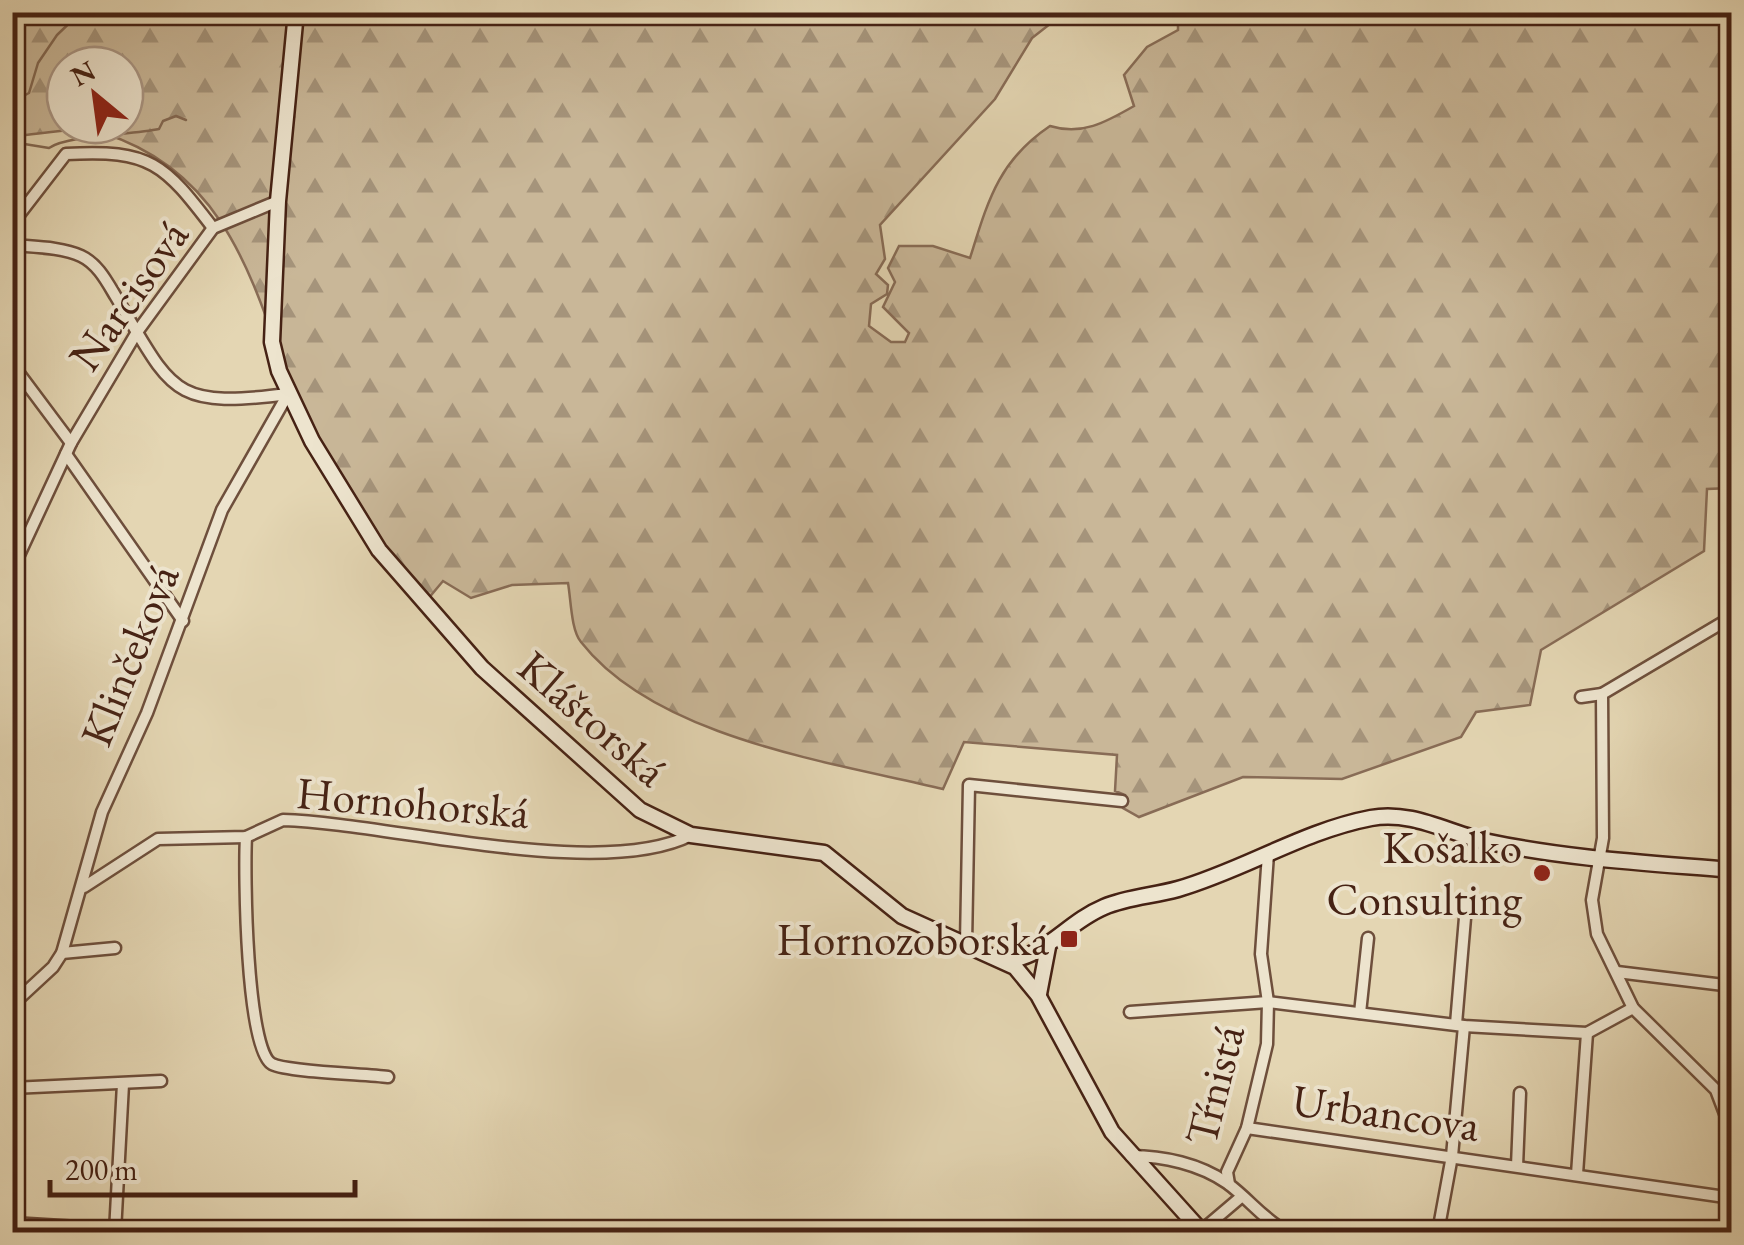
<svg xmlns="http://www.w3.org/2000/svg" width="1744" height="1245" viewBox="0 0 1744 1245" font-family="'EB Garamond',serif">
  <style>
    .forest { fill: url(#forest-firs); stroke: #886c56; stroke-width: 2.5; fill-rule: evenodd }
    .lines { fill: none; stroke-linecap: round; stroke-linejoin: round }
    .stream { stroke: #846953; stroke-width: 2.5 }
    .street-casing { stroke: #6e4f3c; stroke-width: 15 }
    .secondary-casing { stroke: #462214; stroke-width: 19 }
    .street { stroke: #ede4ce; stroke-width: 10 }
    .secondary { stroke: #ede4ce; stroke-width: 14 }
    .poi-dot { fill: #8f2418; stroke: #ede4ce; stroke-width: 4 }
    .labels { text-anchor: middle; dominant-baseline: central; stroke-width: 8; stroke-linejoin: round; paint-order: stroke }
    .street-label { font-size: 45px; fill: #462214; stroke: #ede4ce }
    .poi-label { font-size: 45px; fill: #462214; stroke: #ede4ce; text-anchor: end }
  </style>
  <defs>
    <pattern id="forest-firs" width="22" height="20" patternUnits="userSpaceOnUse" patternTransform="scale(2.5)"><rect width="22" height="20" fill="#c9b798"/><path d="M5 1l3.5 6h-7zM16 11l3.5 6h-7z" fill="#a5947b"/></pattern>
  </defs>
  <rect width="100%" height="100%" fill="#e4d6b3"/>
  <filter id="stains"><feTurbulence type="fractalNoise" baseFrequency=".002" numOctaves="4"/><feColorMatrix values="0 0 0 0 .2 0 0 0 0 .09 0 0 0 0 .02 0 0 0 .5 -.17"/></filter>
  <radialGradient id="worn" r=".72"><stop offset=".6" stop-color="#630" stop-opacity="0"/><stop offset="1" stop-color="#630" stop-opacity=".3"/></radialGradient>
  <path class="forest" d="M13,13H1064L1032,38L995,99L880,225L885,259L876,274L888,285L887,294L871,304L869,326L891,342H905L909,333L883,307L895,282L888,268L899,246H933L970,258C988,201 998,161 1050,126C1082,136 1106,122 1134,106L1124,75L1147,47L1178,30V13H1731L1732,408L1726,410C1724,436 1730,461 1731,488L1707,489L1704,551L1541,650L1530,705L1476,712L1461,737L1342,779L1243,777L1139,817L1123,808L1125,795L1115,791L1117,755L964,742L943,789C831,762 656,738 581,642C571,630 571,600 568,583L512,585L471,598L443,581L427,600C383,550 337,493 309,432C258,315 245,178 103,133C79,125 39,135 13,136ZM65,65H125V125H65Z"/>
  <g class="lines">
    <g class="stream">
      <polyline points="12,102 29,93 38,63 57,35 81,12"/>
      <path d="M12,142L49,148C68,135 131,135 159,129L163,121L176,116L186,120"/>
    </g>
    <g class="street-casing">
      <g id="street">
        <path d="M12,224L66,154C151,149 164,164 213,228"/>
        <path d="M12,245C33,247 62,247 81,256C98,264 107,282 116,297C173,392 171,409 288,394"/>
        <polyline points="12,364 71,443"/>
        <polyline points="1728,413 1732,413"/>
        <polyline points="66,454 183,621"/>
        <polyline points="12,570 71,443 137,332 213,228 278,201"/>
        <polyline points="1732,617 1602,694 1603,838 1592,900 1597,934 1633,1008 1716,1090 1732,1132"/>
        <polyline points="1581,697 1602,694"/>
        <path d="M246,837C244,870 246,1051 272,1064C288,1072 364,1074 388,1077"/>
        <path d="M84,887L158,839L246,837L283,820C388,823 600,881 691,835"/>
        <polyline points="966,943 969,785 1122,801"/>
        <polyline points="62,953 115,948"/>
        <polyline points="1617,972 1732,986"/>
        <polyline points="12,1005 53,967 62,953 102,812 147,713 222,510 288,394"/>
        <polyline points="1130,1012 1268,1002 1464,1026 1587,1033 1633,1008"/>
        <polyline points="1360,1013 1368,938"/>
        <polyline points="1456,1024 1466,906"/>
        <polyline points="12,1088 161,1081"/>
        <polyline points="1247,1128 1732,1198"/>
        <path d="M1131,1156C1163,1156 1200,1164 1227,1183C1249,1199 1263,1219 1287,1232"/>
        <polyline points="1517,1166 1520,1093"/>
        <polyline points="1577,1174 1587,1033"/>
        <polyline points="1229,1184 1227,1172 1247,1128 1267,1044 1268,1002 1261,954 1268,854"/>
        <polyline points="12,1223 78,1227 78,1232"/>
        <polyline points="1201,1231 1241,1197"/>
        <polyline points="115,1232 123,1084"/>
        <polyline points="1438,1232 1452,1156 1464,1026"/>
      </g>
    </g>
    <g class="secondary-casing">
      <g id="secondary">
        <polyline points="296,12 278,201 272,342 279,371 312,441 379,550 482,668 640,810 691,835 824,853 902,916 1015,967 1038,995 1112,1132 1202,1232"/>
        <path d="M1006,961C1047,956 1066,923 1104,907C1127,897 1153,896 1178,889C1244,870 1303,831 1371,818C1412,810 1450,834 1489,842C1569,859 1650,863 1732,870"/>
        <polyline points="1039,994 1048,947"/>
      </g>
    </g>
    <use href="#street" class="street"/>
    <use href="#secondary" class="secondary"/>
  </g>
  <g class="poi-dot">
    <circle cx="1542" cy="873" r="10"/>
    <rect x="1059" y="929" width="20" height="20" rx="5"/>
  </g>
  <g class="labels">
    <g class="street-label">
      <text transform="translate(128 295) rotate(-55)">Narcisová</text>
      <text transform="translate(129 655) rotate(-68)">Klinčeková</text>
      <text transform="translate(593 718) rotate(41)">Kláštorská</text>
      <text transform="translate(413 802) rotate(5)">Hornohorská</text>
      <text transform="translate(1214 1085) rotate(-76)">Tŕnistá</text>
      <text transform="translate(1386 1112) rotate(8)">Urbancova</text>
    </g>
    <g class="poi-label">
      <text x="1522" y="847">Košalko<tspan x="1522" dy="52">Consulting</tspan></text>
      <text x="1049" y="939">Hornozoborská</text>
    </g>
  </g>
  <rect width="1744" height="1245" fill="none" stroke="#e4d6b3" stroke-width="50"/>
  <rect x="15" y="15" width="1714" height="1215" fill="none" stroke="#462214" stroke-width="5"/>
  <rect x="25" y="25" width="1694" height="1195" fill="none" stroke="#462214" stroke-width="2.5"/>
  <g transform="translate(95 95) rotate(331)"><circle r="48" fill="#ede4ce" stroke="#aa9684" stroke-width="2.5"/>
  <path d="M0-8L18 38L0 25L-18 38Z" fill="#8f2418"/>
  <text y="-15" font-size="28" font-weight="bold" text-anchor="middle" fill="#462214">N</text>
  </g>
  <path d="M50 1180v15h305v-15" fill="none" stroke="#462214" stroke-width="5"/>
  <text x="65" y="1180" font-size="30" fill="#462214" stroke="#ede4ce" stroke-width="8" paint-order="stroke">200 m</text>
  <rect width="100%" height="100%" filter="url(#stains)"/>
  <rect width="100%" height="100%" fill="url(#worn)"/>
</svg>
